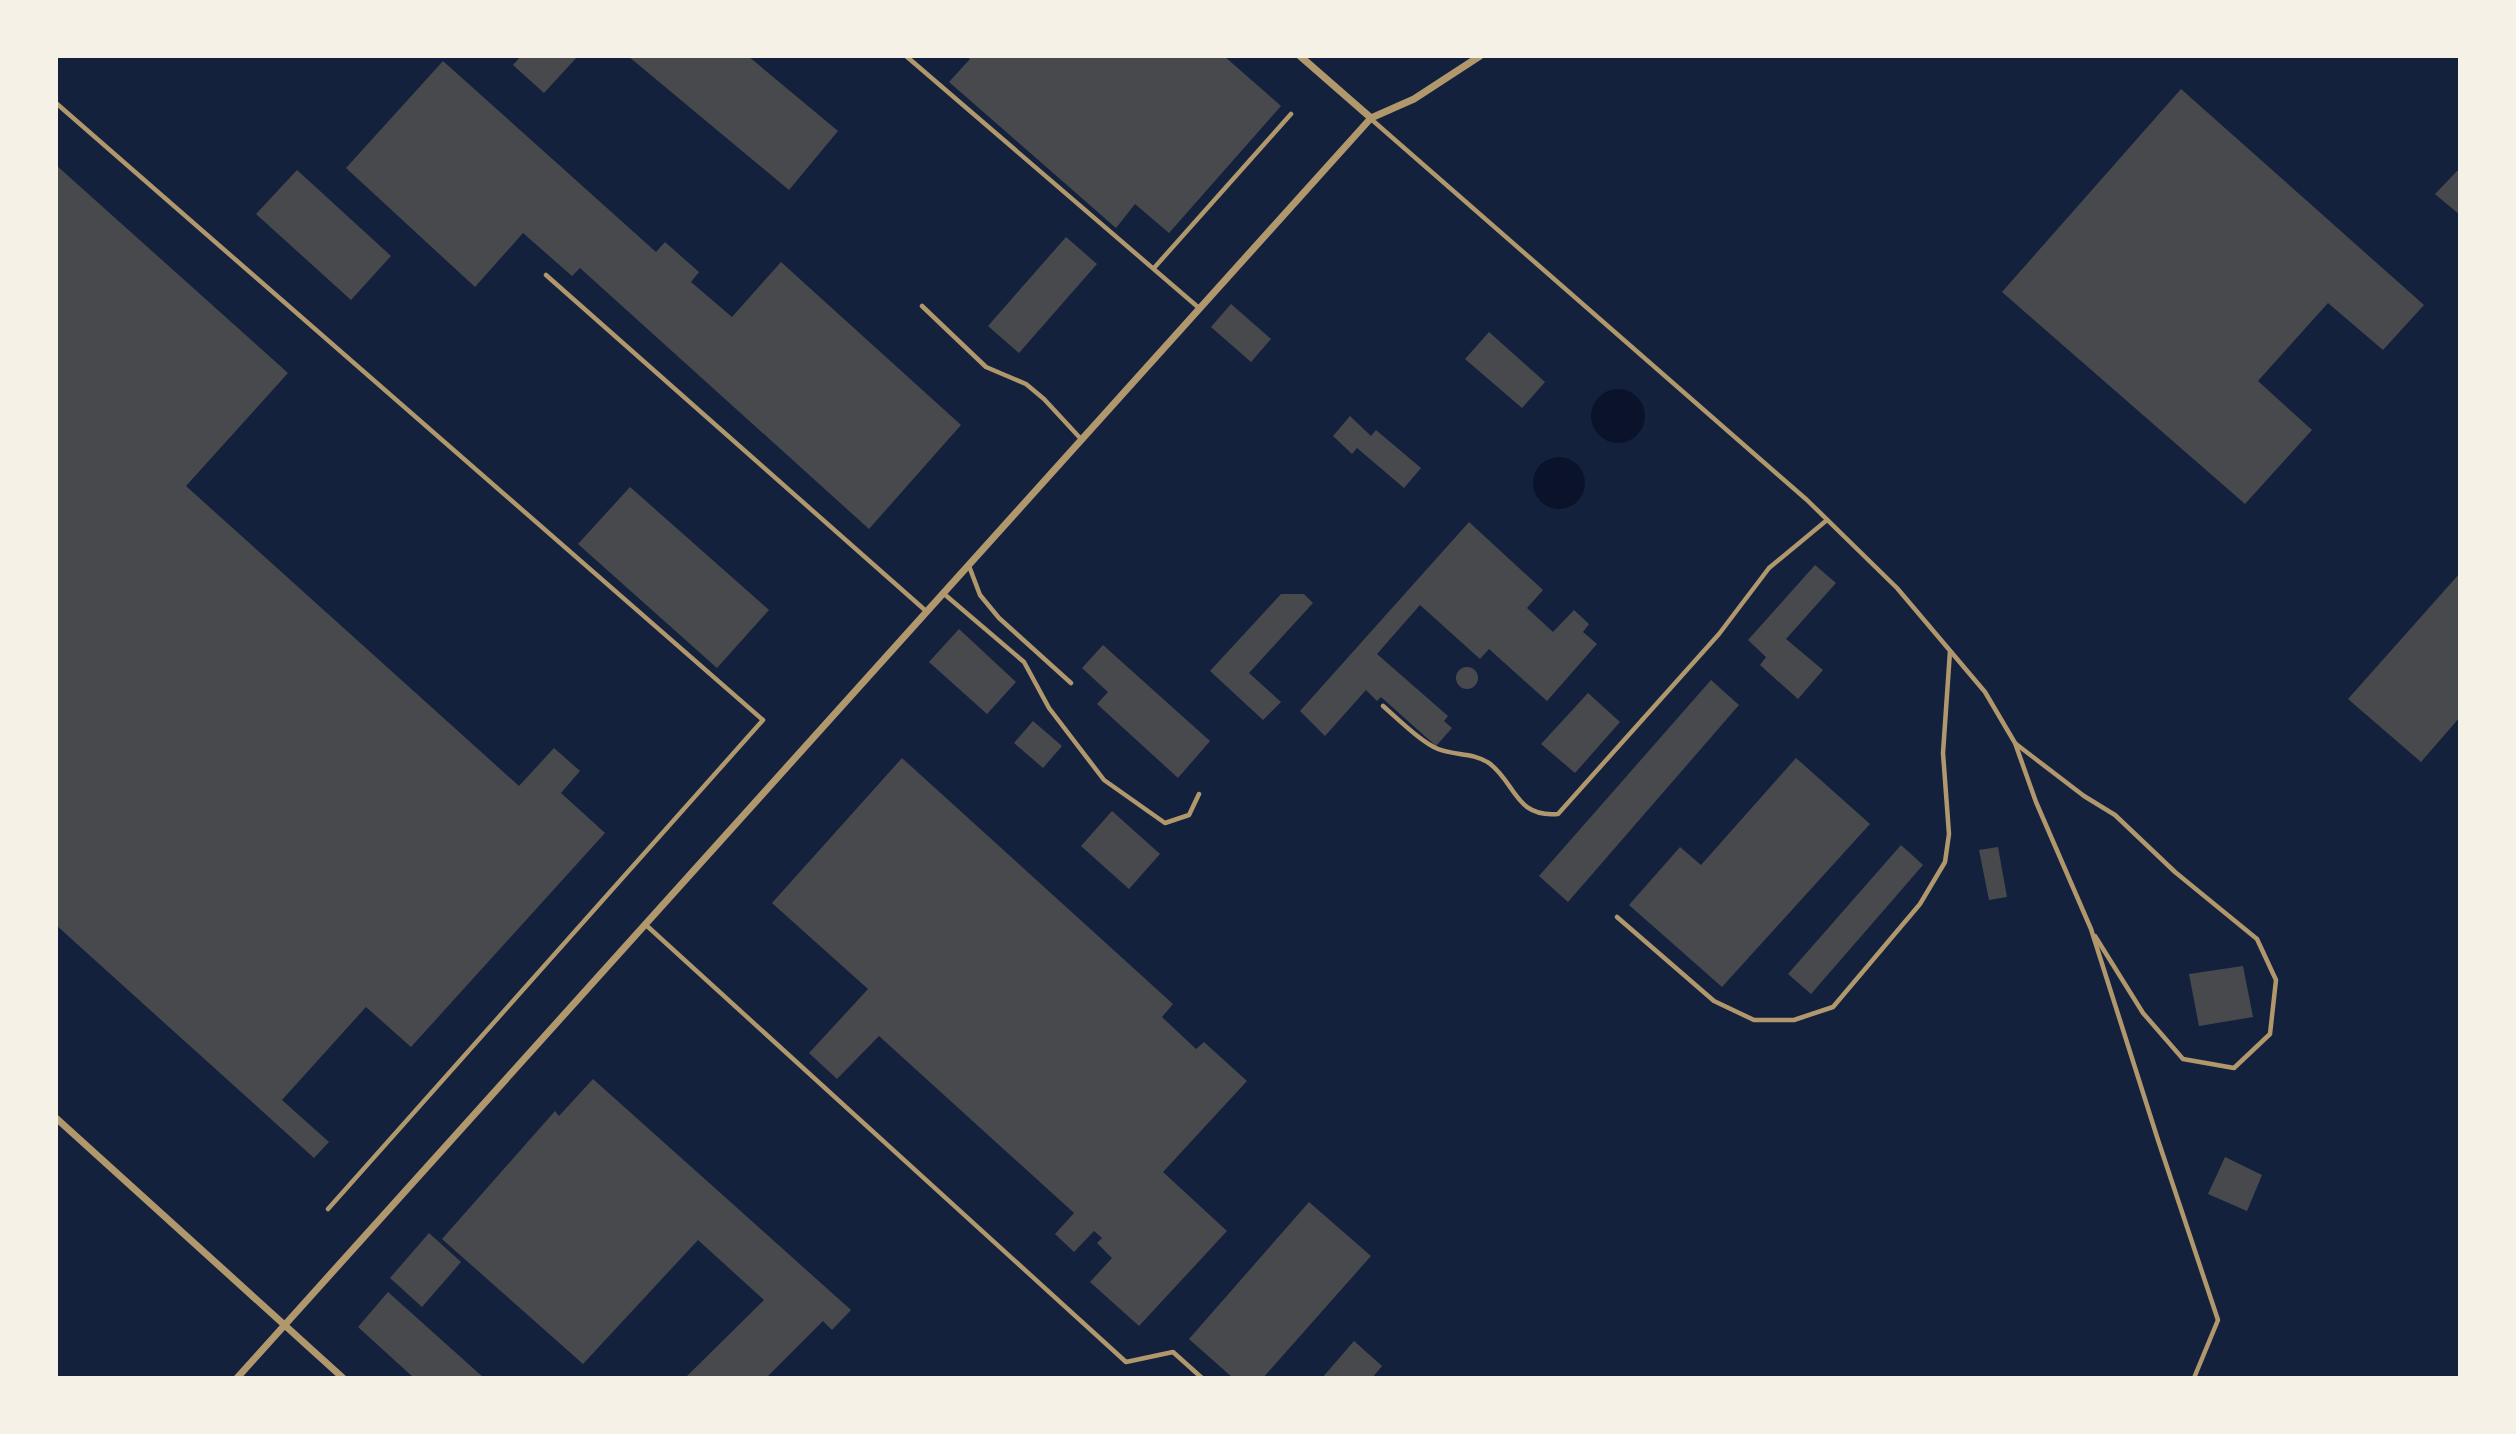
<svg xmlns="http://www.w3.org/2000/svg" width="2516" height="1434" viewBox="0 0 2516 1434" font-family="'Fira Sans',sans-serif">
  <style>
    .water { fill: #0b132b }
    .building { fill: #48494c }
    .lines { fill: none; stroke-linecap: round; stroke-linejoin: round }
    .service { stroke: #b1986c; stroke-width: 4.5 }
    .minor { stroke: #b1986c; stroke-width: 7 }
  </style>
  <rect width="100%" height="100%" fill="#14213d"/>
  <g class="water">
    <circle cx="1618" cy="416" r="27"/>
    <circle cx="1559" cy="483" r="26"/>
  </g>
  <g class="building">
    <polygon points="521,56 578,56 544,93 513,65"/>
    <polygon points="628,56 748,56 838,131 789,190"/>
    <polygon points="966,56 1224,56 1281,106 1169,233 1135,204 1116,228 949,82 970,59"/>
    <polygon points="443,61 656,252 665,242 699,272 691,282 732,317 781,262 961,425 869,529 580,268 572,276 523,233 475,287 346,168"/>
    <polygon points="2181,89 2424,305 2383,350 2328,303 2258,381 2312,430 2245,504 2002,292"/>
    <polygon points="56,165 288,373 186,486 519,786 554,748 580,771 561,793 605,833 411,1047 366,1007 282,1100 329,1142 314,1158 56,925"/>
    <polygon points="2460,168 2460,215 2435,194"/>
    <polygon points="297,170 391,256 351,300 256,214"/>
    <polygon points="1066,237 1097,264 1019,353 988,326"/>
    <polygon points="1231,304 1271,339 1251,362 1211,327"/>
    <polygon points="1489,332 1545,382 1522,408 1465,359"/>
    <polygon points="1350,416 1371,436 1376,430 1421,468 1404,488 1357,448 1352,454 1333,436"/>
    <polygon points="630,487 769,610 717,668 578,544"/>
    <polygon points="1469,522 1543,590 1527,608 1553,632 1574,610 1589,624 1583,632 1597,644 1547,701 1489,649 1480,659 1420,605 1377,654 1448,716 1444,721 1452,728 1436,746 1381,697 1377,701 1366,690 1325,736 1300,711"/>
    <polygon points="1815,565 1836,583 1786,639 1823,670 1798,699 1760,665 1766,657 1748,640"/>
    <polygon points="2460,573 2460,717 2421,762 2348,699"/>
    <polygon points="1281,594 1304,594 1313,603 1249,673 1281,702 1263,720 1210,671"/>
    <polygon points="959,629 1016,682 987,714 929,662"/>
    <polygon points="1103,645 1210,741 1178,778 1097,704 1108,692 1082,668"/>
    <circle cx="1467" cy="678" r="11"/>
    <polygon points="1711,680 1739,705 1568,902 1539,876"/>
    <polygon points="1588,693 1620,722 1575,773 1541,744"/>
    <polygon points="1033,721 1062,746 1043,768 1014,743"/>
    <polygon points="902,758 1173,1004 1162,1017 1196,1049 1204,1042 1247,1081 1163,1172 1227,1231 1139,1326 1090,1282 1112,1258 1097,1243 1102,1238 1094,1231 1074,1252 1055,1234 1074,1213 879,1036 837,1079 809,1053 868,989 772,903"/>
    <polygon points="1796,758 1870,824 1722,987 1629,905 1680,847 1701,865"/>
    <polygon points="1112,811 1160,854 1129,889 1081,846"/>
    <polygon points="1901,845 1923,865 1811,994 1788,974"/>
    <polygon points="1998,847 2007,897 1989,900 1979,850"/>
    <polygon points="2243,966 2253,1017 2199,1026 2189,974"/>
    <polygon points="593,1079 851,1310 832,1330 823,1321 766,1378 685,1378 764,1300 698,1240 583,1364 442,1239 555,1111 559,1116"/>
    <polygon points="2225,1157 2262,1175 2247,1211 2208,1194"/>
    <polygon points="1309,1202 1371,1256 1263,1378 1233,1378 1189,1339"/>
    <polygon points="429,1233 461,1262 422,1307 390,1278"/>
    <polygon points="388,1292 484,1378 414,1378 358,1327"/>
    <polygon points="1354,1341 1382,1366 1372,1378 1322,1378"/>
  </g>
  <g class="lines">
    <g class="service">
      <polyline points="906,56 1199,308"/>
      <polyline points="56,103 763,720 328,1209"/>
      <polyline points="1371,119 1807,500 1897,588 1985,692 2015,743 2036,802 2091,929 2158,1140 2218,1320 2194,1378"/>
      <polyline points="1154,268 1291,114"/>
      <polyline points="546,275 926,611"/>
      <polyline points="922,306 986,367 1026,384 1044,399 1081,439"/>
      <polyline points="969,566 980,595 999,618 1071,683"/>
      <polyline points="943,593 1024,662 1049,708 1104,780 1165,823 1189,815 1199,794"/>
      <path d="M1383,706C1398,719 1421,742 1438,749C1456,756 1472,752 1489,763C1516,783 1515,818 1558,814L1719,634L1769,568L1827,520"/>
      <polyline points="2016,744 2084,796 2115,815 2175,872 2257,939 2276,980 2270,1034 2234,1068 2183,1059 2143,1013 2095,936"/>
      <polyline points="1617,917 1714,1001 1754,1020 1794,1020 1833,1007 1920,904 1945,862 1949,834 1943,753 1950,651"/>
      <polyline points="646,925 1126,1362 1173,1352 1202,1378"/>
    </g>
    <g class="minor">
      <polyline points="1300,56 1371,118"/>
      <polyline points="56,1118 343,1378"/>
      <polyline points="237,1378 1371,118 1414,99 1480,56"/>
    </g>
  </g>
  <rect width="2516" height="1434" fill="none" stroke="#f6f1e7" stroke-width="116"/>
</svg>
